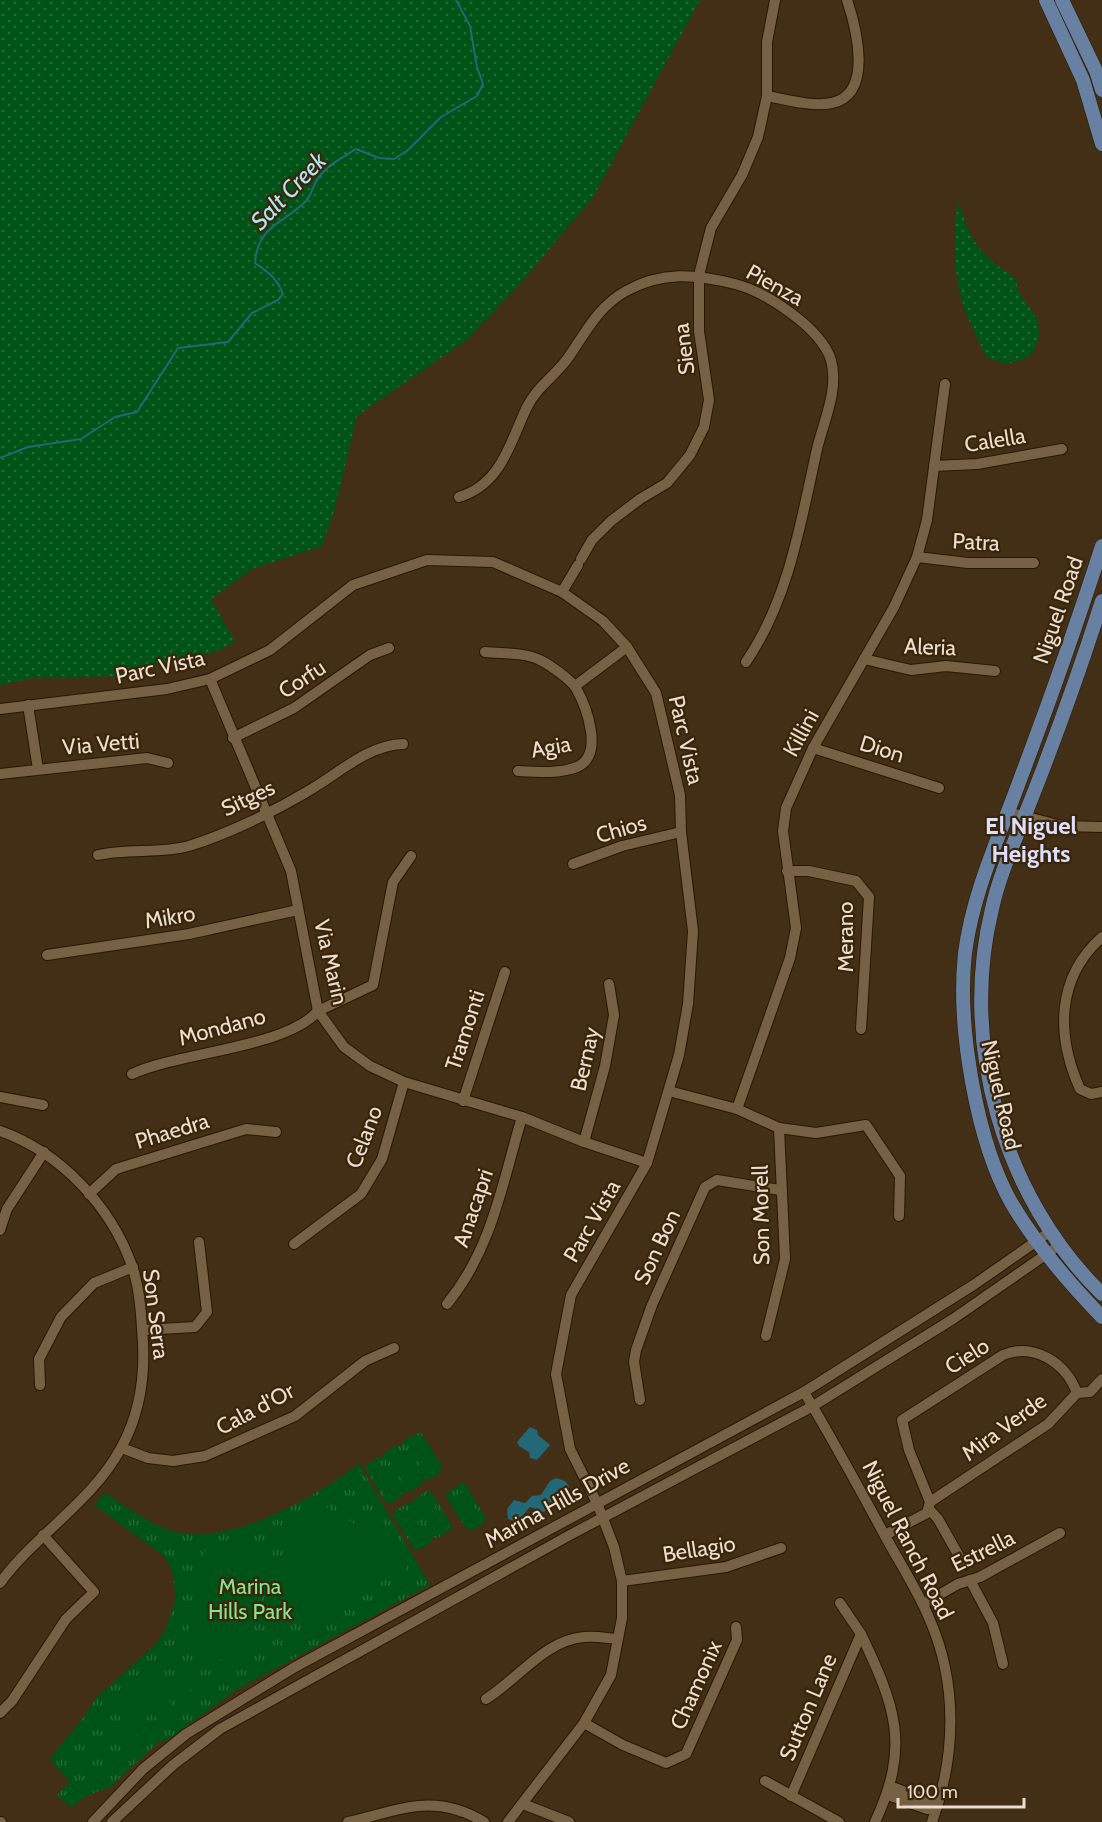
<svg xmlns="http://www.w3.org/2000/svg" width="1102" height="1822" viewBox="0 0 1102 1822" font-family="Cabin,sans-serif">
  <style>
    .grass { fill: url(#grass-dots) }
    .park { fill: url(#park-tufts) }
    .garden { fill: #005317 }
    .water { fill: #226877 }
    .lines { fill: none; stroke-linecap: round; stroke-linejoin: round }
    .stream { stroke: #226877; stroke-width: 2 }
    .minor-casing { stroke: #291700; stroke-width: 12 }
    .major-casing { stroke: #291700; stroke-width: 15 }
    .minor { stroke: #776145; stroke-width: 10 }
    .major { stroke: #6881a3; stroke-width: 14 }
    .labels { text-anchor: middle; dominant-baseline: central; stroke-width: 4.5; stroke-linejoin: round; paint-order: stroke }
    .street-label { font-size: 22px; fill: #ecdfd0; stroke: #39250a }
    .park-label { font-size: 22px; fill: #86e58f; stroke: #39250a }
    .water-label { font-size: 24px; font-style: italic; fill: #aee6f3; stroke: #39250a }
    .neighbourhood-label { font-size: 24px; font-weight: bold; fill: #dedffd; stroke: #39250a }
  </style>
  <defs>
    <pattern id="grass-dots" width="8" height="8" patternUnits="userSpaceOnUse" patternTransform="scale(1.5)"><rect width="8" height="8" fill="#005317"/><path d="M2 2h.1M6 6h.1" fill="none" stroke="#256b38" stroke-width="1.8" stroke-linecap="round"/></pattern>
    <pattern id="park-tufts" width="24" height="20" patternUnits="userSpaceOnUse" patternTransform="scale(1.5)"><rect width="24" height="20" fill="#005317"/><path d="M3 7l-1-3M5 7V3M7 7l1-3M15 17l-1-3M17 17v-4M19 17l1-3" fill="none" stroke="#256b38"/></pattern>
  </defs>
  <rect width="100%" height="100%" fill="#432f15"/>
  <g class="grass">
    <polygon points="0,0 700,0 593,197 525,278 468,339 357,416 335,508 322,546 252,569 211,599 235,642 217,651 120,676 32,678 0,685"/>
    <path d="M959,200C966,237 983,259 1016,278L1018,291L1038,320L1039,336L1034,351L1027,358L1007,364L986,357L965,312L959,291L955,264V222Z"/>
  </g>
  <g class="park">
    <polygon points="418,1433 422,1434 442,1466 440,1473 428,1480 423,1479 422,1484 409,1492 404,1491 402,1496 391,1503 385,1502 366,1470 367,1464 379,1457 383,1457 384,1453 397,1445 402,1447 403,1441"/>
    <path d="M359,1464L430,1585L238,1689L167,1740L160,1741L110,1787L86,1796L71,1807L57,1795L70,1782L51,1761L52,1756L84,1717L96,1698L156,1644L166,1628L176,1598L172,1571L165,1557L94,1505L105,1493C129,1508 157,1531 187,1534C243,1539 316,1496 359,1464Z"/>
    <polygon points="462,1483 466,1485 485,1517 484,1523 472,1530 467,1530 446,1497 447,1493"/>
    <polygon points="427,1491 432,1493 452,1526 451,1530 437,1538 432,1538 431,1542 419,1550 414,1549 393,1516 393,1512 407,1504 412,1504 413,1500"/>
  </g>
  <g class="garden">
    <polygon points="420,1441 436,1466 425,1473 409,1448"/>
    <polygon points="401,1453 417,1478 405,1485 389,1460"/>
    <polygon points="381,1465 397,1490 386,1497 370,1472"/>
    <polygon points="464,1491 480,1516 468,1523 452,1498"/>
    <polygon points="430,1499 445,1524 434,1531 418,1506"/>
    <path d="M312,1503L321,1504L363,1529L380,1519L407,1568L302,1625L275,1576C283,1557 295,1514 312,1503Z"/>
    <polygon points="405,1508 407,1512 410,1511 426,1536 423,1538 426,1542 419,1545 417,1542 414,1543 399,1518 401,1516 399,1512"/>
    <polygon points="208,1539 270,1552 246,1665 184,1652"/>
    <polygon points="194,1667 201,1685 182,1693 175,1675"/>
    <polygon points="159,1674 173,1710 153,1718 139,1682"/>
    <polygon points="132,1686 150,1730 129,1738 111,1695"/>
  </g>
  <g class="water">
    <polygon points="530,1427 537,1430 538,1435 550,1445 537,1460 530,1458 529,1452 519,1446 517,1442"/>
    <polygon points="556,1478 565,1481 569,1486 567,1500 562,1503 552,1502 548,1510 543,1512 530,1507 517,1522 508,1519 507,1509 514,1500 525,1503 532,1496 541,1495 550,1481"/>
  </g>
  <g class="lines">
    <path class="stream" d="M0,458L28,447L81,439L115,417L137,412L178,348L228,342L252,313L278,300L283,294C277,278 269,273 255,263C257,226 286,222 306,201C312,195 313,184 319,177C328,165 343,157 356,149L379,158L394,159L408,150L441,117L477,96L483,84L477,67L470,26L456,0"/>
    <g class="minor-casing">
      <g id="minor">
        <path d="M775,0L767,42V96C788,100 812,107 832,103C874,94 856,27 847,0"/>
        <polyline points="934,466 977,464 1062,449"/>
        <path d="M459,497C502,484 510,442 527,407C537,386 558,374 570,355C587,330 598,307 626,291C662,271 696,274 735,284C766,292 821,328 831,360C839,390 824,420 817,449C801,521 789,599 746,662"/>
        <polyline points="917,557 968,563 1034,563"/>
        <polyline points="581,559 592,540 611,521 640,499 667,483 690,455 704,427 709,400 699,331 699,275 711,228 742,175 758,137 767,96"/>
        <polyline points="562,592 578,565"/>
        <path d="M485,652C503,654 523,652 540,660C550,665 570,679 576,688C586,706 605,755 577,767C559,774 536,772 518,771"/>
        <polyline points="864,659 911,670 946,666 995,671"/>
        <polyline points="210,679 291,871 318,1011 344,1047 370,1066 404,1082 522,1117 584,1142 647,1163"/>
        <polyline points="575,686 627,647"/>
        <polyline points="28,705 38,769"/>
        <polyline points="0,709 167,689 210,679 270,650 353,585 427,560 493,562 562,592 603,621 627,647 656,693 680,795 681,832 693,931 688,1004 679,1055 647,1163 571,1295 556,1374 570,1449 597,1503 614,1547 622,1581 622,1618 611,1675 584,1723 508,1822"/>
        <polyline points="233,738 294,708 370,655 389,648"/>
        <polyline points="813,748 939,788"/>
        <polyline points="0,774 147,758 168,763"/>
        <polyline points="1008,812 1062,826 1102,827"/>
        <path d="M98,855C128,848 160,854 189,846C228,834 275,811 310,790C339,773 368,745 403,744"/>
        <polyline points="573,864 622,846 681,832"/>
        <polyline points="787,871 809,871 856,881 869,897 861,1029"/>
        <path d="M1102,937C1056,978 1056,1035 1080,1089L1091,1094L1102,1092"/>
        <polyline points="47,955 189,934 298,910"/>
        <path d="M132,1074C179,1052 286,1048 318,1011L373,985L393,882L411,856"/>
        <polyline points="669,1091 737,1109 779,1128 816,1133 866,1125 900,1176 899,1216"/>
        <polyline points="0,1097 43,1105"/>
        <polyline points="463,1101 505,972"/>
        <polyline points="737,1109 790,958 796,928 783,831 786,808 813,748 894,607 917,557 927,520 945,384"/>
        <path d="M0,1131C60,1152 111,1206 132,1266C139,1286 141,1309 142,1329C146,1370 141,1412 121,1448C92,1502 36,1534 0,1583"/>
        <polyline points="584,1142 605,1066 614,1015 609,984"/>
        <polyline points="89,1194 116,1169 246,1129 276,1132"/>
        <polyline points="0,1230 7,1209 44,1152"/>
        <polyline points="294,1244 361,1194 382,1159 404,1082"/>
        <path d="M447,1304C492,1249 502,1184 522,1117"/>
        <polyline points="143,1330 195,1327 207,1312 199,1242"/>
        <polyline points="766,1336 785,1259 779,1128"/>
        <polyline points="40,1385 39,1359 61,1317 94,1283 133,1267"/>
        <path d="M804,1392C832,1438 858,1486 884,1534C899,1562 917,1589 929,1618C958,1683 956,1756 932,1822"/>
        <polyline points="640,1400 634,1362 636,1350 652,1305 705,1187 717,1180 780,1190"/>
        <polyline points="122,1448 148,1458 173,1461 205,1456 295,1416 365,1361 394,1348"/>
        <path d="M930,1502L909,1450L902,1420L1003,1355C1034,1342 1066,1363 1077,1393"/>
        <polyline points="929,1509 938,1519 964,1565"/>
        <polyline points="885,1535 927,1513 930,1502 1048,1424 1077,1393 1090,1392 1102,1379"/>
        <polyline points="970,1580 993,1623 1003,1664"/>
        <polyline points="622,1581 726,1567 781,1548"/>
        <polyline points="923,1604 958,1584 980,1577 1060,1533"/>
        <path d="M861,1634C895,1706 911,1745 875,1822"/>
        <path d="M486,1699C518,1679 545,1640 584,1637C595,1636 606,1638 617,1639"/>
        <polyline points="0,1713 12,1701 66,1619 94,1592 43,1535"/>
        <polyline points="584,1723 623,1745 666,1763 686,1754 737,1640 736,1627"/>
        <polyline points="765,1781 839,1822"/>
        <polyline points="889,1786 931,1801 937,1807"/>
        <polyline points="888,1795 927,1809 937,1807"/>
        <polyline points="791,1796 861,1634 840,1603"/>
        <polyline points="523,1804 569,1822"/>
        <polyline points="0,1822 1,1822"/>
        <polyline points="93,1822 143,1769 186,1734 295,1667 804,1392 975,1284 1051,1231"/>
        <polyline points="112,1822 173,1765 220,1729 570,1535 813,1406 953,1319 1061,1244"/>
        <path d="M348,1822C401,1810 434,1792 484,1822"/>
      </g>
    </g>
    <g class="major-casing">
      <g id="major">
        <polyline points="1046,0 1083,80 1102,144"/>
        <polyline points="1062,0 1096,71 1102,90"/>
        <path d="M1102,546C1077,624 1050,700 1021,777C1000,835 973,891 965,953C957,1025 976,1141 1012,1204C1037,1246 1068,1282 1102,1317"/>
        <path d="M1102,601C1079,673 1053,745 1025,815C1013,846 999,876 992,909C959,1043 1003,1197 1102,1294"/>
      </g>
    </g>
    <use href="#minor" class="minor"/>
    <use href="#major" class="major"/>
  </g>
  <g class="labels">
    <g class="street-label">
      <text transform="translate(775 285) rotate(29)">Pienza</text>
      <text transform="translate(684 349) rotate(-97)">Siena</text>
      <text transform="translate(995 440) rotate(-9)">Calella</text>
      <text transform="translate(976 542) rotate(3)">Patra</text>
      <text transform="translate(1058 610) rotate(-71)">Niguel Road</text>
      <text transform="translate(930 647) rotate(2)">Aleria</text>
      <text transform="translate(160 667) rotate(-12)">Parc Vista</text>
      <text transform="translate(302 679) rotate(-33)">Corfu</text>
      <text transform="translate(801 733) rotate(-61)">Killini</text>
      <text transform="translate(686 740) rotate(77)">Parc Vista</text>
      <text transform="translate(101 744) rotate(-5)">Via Vetti</text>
      <text transform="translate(551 747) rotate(-10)">Agia</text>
      <text transform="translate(882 749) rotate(17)">Dion</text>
      <text transform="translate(248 798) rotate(-25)">Sitges</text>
      <text transform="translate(621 829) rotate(-16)">Chios</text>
      <text transform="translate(170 917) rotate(-9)">Mikro</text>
      <text transform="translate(845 937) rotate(-90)">Merano</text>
      <text transform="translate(331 962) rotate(77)">Via Marin</text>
      <text transform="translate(222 1027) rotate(-15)">Mondano</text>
      <text transform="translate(465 1030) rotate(-72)">Tramonti</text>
      <text transform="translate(585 1059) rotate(-77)">Bernay</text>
      <text transform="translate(1001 1095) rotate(77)">Niguel Road</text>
      <text transform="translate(172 1131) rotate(-17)">Phaedra</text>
      <text transform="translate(364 1137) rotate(-69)">Celano</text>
      <text transform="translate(473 1208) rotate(-71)">Anacapri</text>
      <text transform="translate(761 1215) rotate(-91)">Son Morell</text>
      <text transform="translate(592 1221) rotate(-60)">Parc Vista</text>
      <text transform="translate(657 1247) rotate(-65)">Son Bon</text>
      <text transform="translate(156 1314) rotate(83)">Son Serra</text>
      <text transform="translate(967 1356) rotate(-32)">Cielo</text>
      <text transform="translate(255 1409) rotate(-28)">Cala d'Or</text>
      <text transform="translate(1004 1427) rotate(-36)">Mira Verde</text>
      <text transform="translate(557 1503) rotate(-29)">Marina Hills Drive</text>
      <text transform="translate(908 1540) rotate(63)">Niguel Ranch Road</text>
      <text transform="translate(699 1549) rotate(-9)">Bellagio</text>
      <text transform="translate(983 1551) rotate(-26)">Estrella</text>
      <text transform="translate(696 1685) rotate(-66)">Chamonix</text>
      <text transform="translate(808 1707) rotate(-67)">Sutton Lane</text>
    </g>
    <g class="park-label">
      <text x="250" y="1586">Marina<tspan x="250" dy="25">Hills Park</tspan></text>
    </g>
    <g class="water-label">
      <text transform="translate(288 191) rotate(-46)">Salt Creek</text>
    </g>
    <g class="neighbourhood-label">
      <text x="1031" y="825">El Niguel<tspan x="1031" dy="28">Heights</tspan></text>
    </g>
  </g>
  <path d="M898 1798v9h126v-9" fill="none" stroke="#ecdfd0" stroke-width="3"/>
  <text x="907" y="1798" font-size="18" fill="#ecdfd0" stroke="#39250a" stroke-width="4.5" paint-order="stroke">100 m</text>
</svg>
